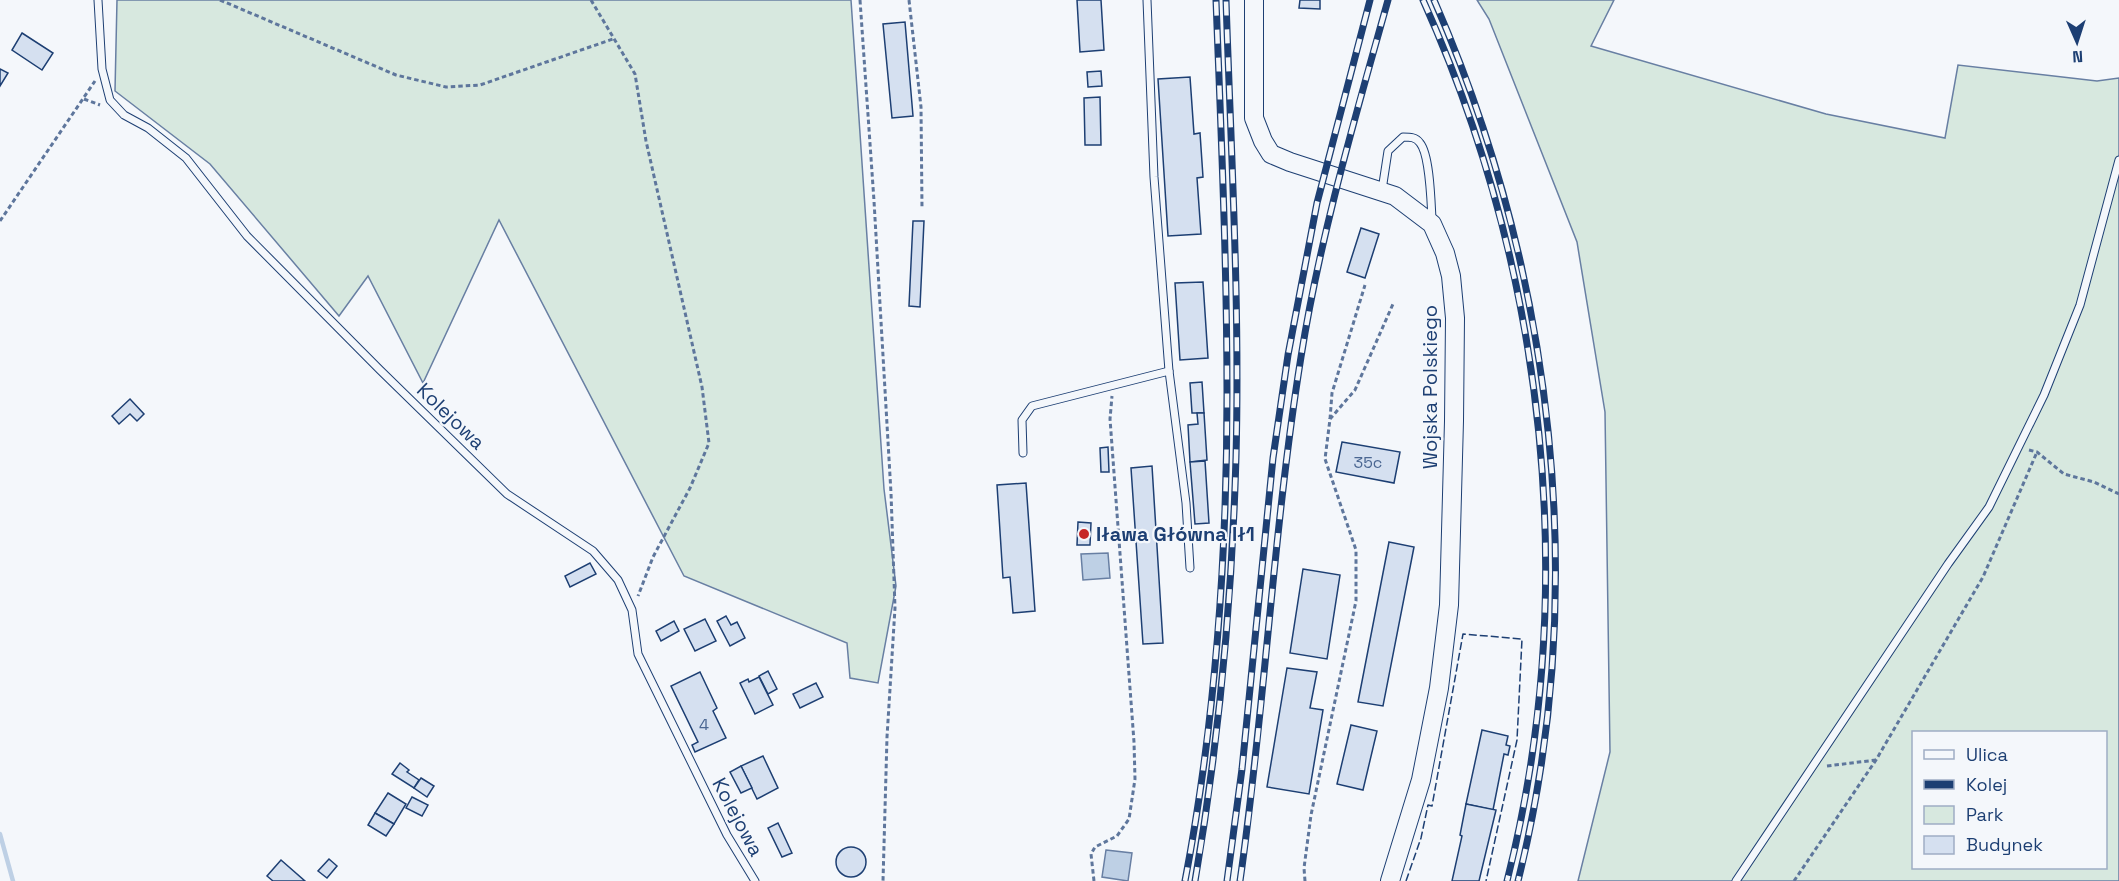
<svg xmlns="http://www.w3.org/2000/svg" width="2119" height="881" viewBox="0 0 2119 881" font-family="'Space Grotesk',sans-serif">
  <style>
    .green { fill: #d7e8df; stroke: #687fa3; stroke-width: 1.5; fill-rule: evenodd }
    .water { fill: #bed0e5; stroke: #687fa3; stroke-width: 1.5 }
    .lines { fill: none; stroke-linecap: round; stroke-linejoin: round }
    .stream { stroke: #bed0e5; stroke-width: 4.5 }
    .building { fill: #d5e0f0; stroke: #1d3f73; stroke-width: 1.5 }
    .service-casing { stroke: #1d3f73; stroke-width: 9 }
    .tertiary-casing { stroke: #1d3f73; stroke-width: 20 }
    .path { stroke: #5e769c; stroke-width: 3; stroke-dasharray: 4.5 3; stroke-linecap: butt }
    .service { stroke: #f4f7fb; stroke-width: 7 }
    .tertiary { stroke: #f4f7fb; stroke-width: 18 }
    .rail-casing { stroke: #1d3f73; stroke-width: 7 }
    .rail { stroke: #f4f7fb; stroke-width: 4.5; stroke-dasharray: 14; stroke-linecap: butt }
    .fence { stroke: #1d3f73; stroke-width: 1.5; stroke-dasharray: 8 3; stroke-linecap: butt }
    .poi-dot { fill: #c62828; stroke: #f4f7fb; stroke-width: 2 }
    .labels { text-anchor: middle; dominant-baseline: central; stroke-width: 4.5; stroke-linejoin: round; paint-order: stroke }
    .number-label { font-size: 16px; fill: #4b6792 }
    .street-label { font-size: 20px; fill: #1d3f73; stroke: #f4f7fb }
    .poi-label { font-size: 20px; font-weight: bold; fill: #1d3f73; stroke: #f4f7fb; text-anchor: start }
  </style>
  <rect width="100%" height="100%" fill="#f4f7fb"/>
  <g class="green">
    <polygon points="117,0 851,0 884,489 896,586 878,683 850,678 847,643 684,576 499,220 423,383 368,276 339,316 210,164 115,91"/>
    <path d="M1477,0H1614L1591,46L1826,114L1945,138L1958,65L2097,81L2119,78V881H1578L1610,752L1605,412L1577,242L1489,19ZM1914,732H2106V868H1914Z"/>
  </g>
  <g class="water">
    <polygon points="1108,553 1110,578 1083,580 1081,554"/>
    <polygon points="1106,850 1132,853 1128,881 1102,877"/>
  </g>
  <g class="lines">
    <polyline class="stream" points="0,834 13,881"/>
  </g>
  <g class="building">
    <polygon points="1077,0 1101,0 1104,50 1080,52"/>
    <polygon points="1300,0 1320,0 1320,9 1299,8"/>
    <polygon points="905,22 913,116 892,118 883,24"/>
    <polygon points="22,33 53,53 42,70 12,50"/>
    <polygon points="0,69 8,73 0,86"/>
    <polygon points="1101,71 1102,86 1088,87 1087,72"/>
    <polygon points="1190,77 1194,134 1200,133 1203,177 1197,178 1201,234 1168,236 1158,79"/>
    <polygon points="1100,97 1101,145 1085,145 1084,98"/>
    <polygon points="913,221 924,221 920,307 909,306"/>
    <polygon points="1361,228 1379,234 1365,278 1347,272"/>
    <polygon points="1203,282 1208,358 1180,360 1175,283"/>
    <polygon points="1202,382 1204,413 1192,413 1190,383"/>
    <polygon points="130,399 144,414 137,421 130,414 119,424 112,416"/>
    <polygon points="1197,413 1204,413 1207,460 1190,462 1188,425 1198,424"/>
    <polygon points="1342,442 1400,452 1394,483 1336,472"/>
    <polygon points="1108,447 1109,472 1101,472 1100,448"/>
    <polygon points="1205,461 1209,523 1195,524 1190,462"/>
    <polygon points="1152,466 1163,643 1143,644 1131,468"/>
    <polygon points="1026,483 1035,611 1013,613 1010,577 1003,578 997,485"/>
    <polygon points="1078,522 1091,523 1090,545 1077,545"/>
    <polygon points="1389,542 1414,547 1383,706 1358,702"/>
    <polygon points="590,563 596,574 570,587 565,576"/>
    <polygon points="1303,569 1340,575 1327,659 1290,653"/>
    <polygon points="726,616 731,625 737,622 745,638 730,646 717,621"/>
    <polygon points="705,619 716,641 695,651 684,629"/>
    <polygon points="674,621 679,631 661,641 656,631"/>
    <polygon points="1287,668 1317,672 1310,708 1323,710 1309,794 1267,787"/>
    <polygon points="768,671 777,689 768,694 759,676"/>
    <polygon points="700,672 717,708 713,711 726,738 695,752 692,745 698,742 671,686"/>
    <polygon points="759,677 773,705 755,714 740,683 748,679 749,682"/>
    <polygon points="816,683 823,697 800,708 793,694"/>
    <polygon points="1351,725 1377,731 1363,790 1337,784"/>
    <polygon points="1482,730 1508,736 1506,745 1510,746 1508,755 1504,754 1493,810 1466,804"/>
    <polygon points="763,756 778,788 757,799 741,766"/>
    <polygon points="400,763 409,770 407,772 419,780 414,788 392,774"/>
    <polygon points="741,766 752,788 741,793 730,772"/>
    <polygon points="421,778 434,786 427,797 414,788"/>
    <polygon points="388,793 406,804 394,824 375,813"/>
    <polygon points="412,797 428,805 422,816 406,808"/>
    <polygon points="1466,804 1496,810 1479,881 1452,881 1462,836 1460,835"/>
    <polygon points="375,813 394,824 386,836 368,825"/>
    <polygon points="778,823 792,853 782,857 768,828"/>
    <circle cx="851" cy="862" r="15"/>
    <polygon points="329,859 337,866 327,878 318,871"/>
    <polygon points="281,860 305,881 273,881 267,876"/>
  </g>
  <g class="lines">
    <g class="service-casing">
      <g id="service">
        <polyline points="98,0 102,69 110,100 124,115 148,128 186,158 247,236 380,370 507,494 593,551 618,580 632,610 638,654 727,835 755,881"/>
        <polyline points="1147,0 1154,177 1169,371 1186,503 1190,568"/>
        <path d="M1382,190L1388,151L1403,137C1410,137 1416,137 1420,143C1430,155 1431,202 1432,219"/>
        <polyline points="1023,453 1022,420 1032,406 1169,371"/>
        <polyline points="1736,881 1948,564 1989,507 2044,395 2080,305 2119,160"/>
      </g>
    </g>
    <g class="tertiary-casing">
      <polyline id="tertiary" points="1254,0 1254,118 1263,141 1271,154 1290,162 1395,196 1432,224 1445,253 1451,276 1455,318 1454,421 1449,605 1439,688 1421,780 1390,881"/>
    </g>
    <g class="path">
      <polyline points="220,0 396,75 446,87 480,85 613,39"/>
      <polyline points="591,0 635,74 646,141 702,387 709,443 690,488 653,557 638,596"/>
      <polyline points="860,0 874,201 891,493 895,608 887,737 883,881"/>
      <polyline points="909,0 921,107 922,208"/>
      <polyline points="84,99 100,105"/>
      <polyline points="0,221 95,81"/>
      <polyline points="1330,419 1332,393 1365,285"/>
      <polyline points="2029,450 2037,452 2064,474 2094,482 2119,494"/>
      <polyline points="1827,766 1876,760"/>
      <polyline points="1094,881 1091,854 1095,847 1117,836 1129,819 1135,779 1134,742 1110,419 1112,396"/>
      <polyline points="1305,881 1304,868 1311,815 1356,601 1356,550 1325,459 1330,419 1355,390 1393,304"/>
      <polyline points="1794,881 1876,760 1983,577 2037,452"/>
    </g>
    <use href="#service" class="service"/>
    <use href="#tertiary" class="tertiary"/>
    <g class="rail-casing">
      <g id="rail">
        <path d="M1423,0C1546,273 1581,589 1507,881"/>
        <path d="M1434,0C1554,274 1591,589 1518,881"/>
        <path d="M1185,881C1215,724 1227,554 1227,394C1227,263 1221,131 1216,0"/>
        <path d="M1195,881C1219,741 1232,599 1236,457C1240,305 1231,152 1226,0"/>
        <polyline points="1227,881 1242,769 1273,458 1288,355 1317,203 1370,0"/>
        <path d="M1240,881C1265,707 1273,531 1301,357C1320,236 1355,118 1388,0"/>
      </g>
    </g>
    <use href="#rail" class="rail"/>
    <polyline class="fence" points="1406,881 1421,838 1428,805 1432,806 1463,634 1522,639 1517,740 1486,881"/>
  </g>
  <circle class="poi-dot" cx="1084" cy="534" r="6"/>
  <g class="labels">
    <g class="number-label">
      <text x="1368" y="462">35c</text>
      <text x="704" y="724">4</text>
    </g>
    <g class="street-label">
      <text transform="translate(1430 387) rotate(-90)">Wojska Polskiego</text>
      <text transform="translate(451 416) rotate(44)">Kolejowa</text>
      <text transform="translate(738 817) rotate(62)">Kolejowa</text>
    </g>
    <g class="poi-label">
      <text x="1096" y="534">Iława Główna Ił1</text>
    </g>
  </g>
  <rect x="1912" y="731" width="195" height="138" fill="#f4f7fb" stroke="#9eadc5" stroke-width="1.5"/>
  <rect x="1924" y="750" width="30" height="9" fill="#f4f7fb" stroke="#9eadc5" stroke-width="1.5"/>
  <text x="1966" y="761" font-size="18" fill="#1d3f73">Ulica</text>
  <rect x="1924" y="780" width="30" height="9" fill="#1d3f73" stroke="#9eadc5" stroke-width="1.5"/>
  <text x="1966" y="791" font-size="18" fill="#1d3f73">Kolej</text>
  <rect x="1924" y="806" width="30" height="18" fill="#d7e8df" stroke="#9eadc5" stroke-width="1.5"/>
  <text x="1966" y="821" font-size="18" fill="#1d3f73">Park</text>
  <rect x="1924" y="836" width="30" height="18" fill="#d5e0f0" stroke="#9eadc5" stroke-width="1.5"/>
  <text x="1966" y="851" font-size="18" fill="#1d3f73">Budynek</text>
  <g transform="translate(2077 42) rotate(177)" stroke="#f4f7fb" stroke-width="4.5" paint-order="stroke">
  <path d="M0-4.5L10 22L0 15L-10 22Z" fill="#1d3f73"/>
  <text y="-9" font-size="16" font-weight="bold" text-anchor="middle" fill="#1d3f73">N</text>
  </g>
</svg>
